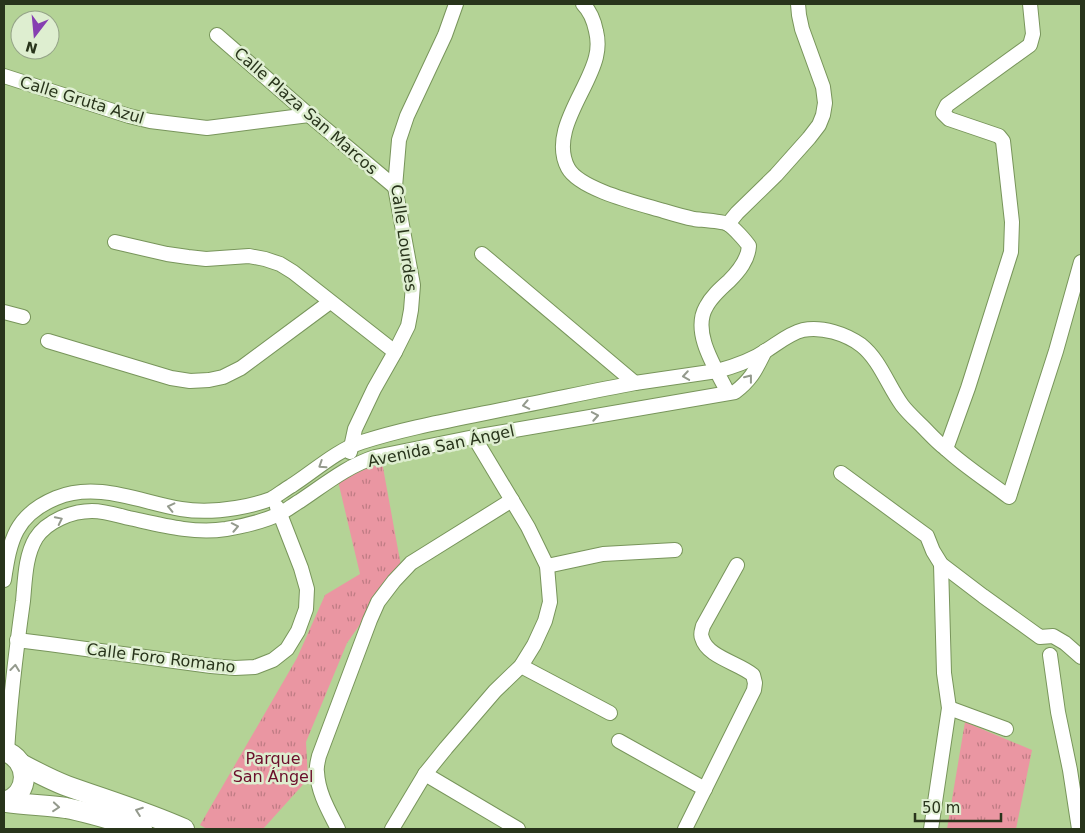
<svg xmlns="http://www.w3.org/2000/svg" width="1085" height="833" viewBox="0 0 1085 833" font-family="'DejaVu Sans',sans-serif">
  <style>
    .grass { fill: url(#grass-tufts) }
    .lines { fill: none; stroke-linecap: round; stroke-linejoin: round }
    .street-casing { stroke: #78955b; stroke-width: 16 }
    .secondary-casing { stroke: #78955b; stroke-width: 22 }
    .street { stroke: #fff; stroke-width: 14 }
    .secondary { stroke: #fff; stroke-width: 20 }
    .oneway { stroke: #949a8d }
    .labels { text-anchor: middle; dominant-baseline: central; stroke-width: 5; stroke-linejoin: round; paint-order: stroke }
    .street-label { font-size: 16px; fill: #28341b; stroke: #deeed0 }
    .park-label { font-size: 16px; fill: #6b0d2a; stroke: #deeed0 }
  </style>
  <defs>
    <pattern id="grass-tufts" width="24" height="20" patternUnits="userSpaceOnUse" patternTransform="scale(1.25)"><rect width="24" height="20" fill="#ea96a2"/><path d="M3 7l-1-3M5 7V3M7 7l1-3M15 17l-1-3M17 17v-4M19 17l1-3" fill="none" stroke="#be7b83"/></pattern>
  </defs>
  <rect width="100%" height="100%" fill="#b4d396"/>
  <g class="grass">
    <polygon points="382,462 401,566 347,643 306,742 308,779 263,829 207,829 200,825 297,658 325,595 360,574 338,481"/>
    <polygon points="965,722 1032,750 1016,829 947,829"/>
  </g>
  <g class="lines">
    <g class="street-casing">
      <g id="street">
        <path d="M583,4C590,11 594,21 596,31C598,39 598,49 596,57C588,91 549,132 568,168C580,190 641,204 664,211C674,214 684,217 694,219C701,220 722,221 728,224C733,227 745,240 749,246C748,260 739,271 729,281C720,289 711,297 706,307C691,333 717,370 728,393"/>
        <polyline points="217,35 309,115 395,187"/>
        <polyline points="4,76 129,116 150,121 207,128 309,115"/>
        <polyline points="728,224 737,213 776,175 809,138 819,125 823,115 825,103 823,87 802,29 799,15 798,4"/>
        <polyline points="115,242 167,254 188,257 206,259 249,256 265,259 280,264 293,272 395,352"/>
        <polyline points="482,254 635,383"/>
        <polyline points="4,312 23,317"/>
        <polyline points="48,341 171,378 190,381 209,380 223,377 241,368 330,302"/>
        <polyline points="946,449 968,388 1011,252 1012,222 1003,141 999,136 949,119 943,113 947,105 1030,45 1033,34 1030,4"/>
        <polyline points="350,452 355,429 374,389 395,352 408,326 411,310 413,285 395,187 399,140 407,116 445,35 456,4"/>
        <polyline points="841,473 927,536 933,551 941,564 983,596 1040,637 1053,636 1065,643 1081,657"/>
        <polyline points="547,566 603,554 675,550"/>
        <path d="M4,580C10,540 15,515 56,498C97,481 140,502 181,509C199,512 218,511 236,508C248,506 260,503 271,499C278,495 284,490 291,486C313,472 337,450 362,442C409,427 457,419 505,409C548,401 591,391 635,383C662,379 690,375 717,371C732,367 754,359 767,350C778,343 790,333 803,330C822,326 846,334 861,345C880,360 888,386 902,405C908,413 916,420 923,427C930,434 937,442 945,448C964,466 988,481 1009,497L1056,351L1081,262"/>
        <polyline points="17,640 49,644 211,666 235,668 255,667 273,660 287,649 298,631 306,609 307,589 301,568 280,514 277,507"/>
        <polyline points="1050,655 1058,712 1070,770 1079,829"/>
        <polyline points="521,666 610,713"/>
        <polyline points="949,708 1006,729"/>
        <polyline points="619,741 705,789"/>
        <path d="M7,752C10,701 16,651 23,601C25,581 25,556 36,538C47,521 72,511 92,511C104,511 117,515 129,518C161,525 193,534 226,529C243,526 266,521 281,513C287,510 293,505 300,501C324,485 347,466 375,457L474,437L735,392C752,379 756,369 765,351"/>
        <polyline points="425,774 518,829"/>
        <path d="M338,829C329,811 318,793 317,772C316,767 318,761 319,756L370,620L378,602L394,581L411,563L512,500"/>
        <polyline points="392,829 425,774 446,748 495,691 521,666 534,645 545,621 550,602 547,566 528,527 474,437"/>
        <path d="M685,829L754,690L755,683L753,675C739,663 707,657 702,638C700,634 702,630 703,626L737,565"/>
        <polyline points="931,829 949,708 944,673 941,564"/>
      </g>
    </g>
    <g class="secondary-casing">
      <g id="secondary">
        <path d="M4,751C30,759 31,795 4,802"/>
        <path d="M21,764C36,772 51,780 67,786C106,800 146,812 184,829"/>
        <path d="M7,802C27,805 47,805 66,808C92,813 117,821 142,829"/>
      </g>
    </g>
    <use href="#street" class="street"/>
    <use href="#secondary" class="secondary"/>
  </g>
  <defs><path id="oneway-chevron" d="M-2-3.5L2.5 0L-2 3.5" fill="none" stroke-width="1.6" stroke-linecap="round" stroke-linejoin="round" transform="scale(1.25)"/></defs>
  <g class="oneway">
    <use href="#oneway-chevron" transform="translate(686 376) rotate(171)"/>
    <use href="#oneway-chevron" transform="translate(749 378) rotate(-52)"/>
    <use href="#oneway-chevron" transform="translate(526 405) rotate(169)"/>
    <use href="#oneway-chevron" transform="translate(595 416) rotate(-10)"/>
    <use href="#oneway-chevron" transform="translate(322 465) rotate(147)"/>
    <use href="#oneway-chevron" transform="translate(171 507) rotate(-167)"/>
    <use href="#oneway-chevron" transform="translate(59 520) rotate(-26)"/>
    <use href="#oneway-chevron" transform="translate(235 527) rotate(-11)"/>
    <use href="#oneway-chevron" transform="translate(15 668) rotate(-84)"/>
    <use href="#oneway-chevron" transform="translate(56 807) rotate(5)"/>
    <use href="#oneway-chevron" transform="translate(139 811) rotate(-160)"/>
  </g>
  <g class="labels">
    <g class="street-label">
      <text transform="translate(82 100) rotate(17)">Calle Gruta Azul</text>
      <text transform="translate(306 111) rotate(41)">Calle Plaza San Marcos</text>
      <text transform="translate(404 238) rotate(82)">Calle Lourdes</text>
      <text transform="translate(441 446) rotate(-12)">Avenida San Ángel</text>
      <text transform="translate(161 658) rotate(7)">Calle Foro Romano</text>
    </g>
    <g class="park-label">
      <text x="273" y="758">Parque<tspan x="273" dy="18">San Ángel</tspan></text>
    </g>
  </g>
  <rect width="1085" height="833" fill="none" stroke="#28341b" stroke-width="10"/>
  <g transform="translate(35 35) rotate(196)"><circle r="24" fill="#deeed0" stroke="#95a488"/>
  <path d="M0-4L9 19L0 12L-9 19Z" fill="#863fb1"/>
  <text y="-8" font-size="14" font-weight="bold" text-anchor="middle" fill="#28341b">N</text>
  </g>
  <path d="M915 813v8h86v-8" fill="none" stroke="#28341b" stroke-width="2.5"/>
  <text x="922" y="813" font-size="15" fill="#28341b" stroke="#deeed0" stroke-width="4" paint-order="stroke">50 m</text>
</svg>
